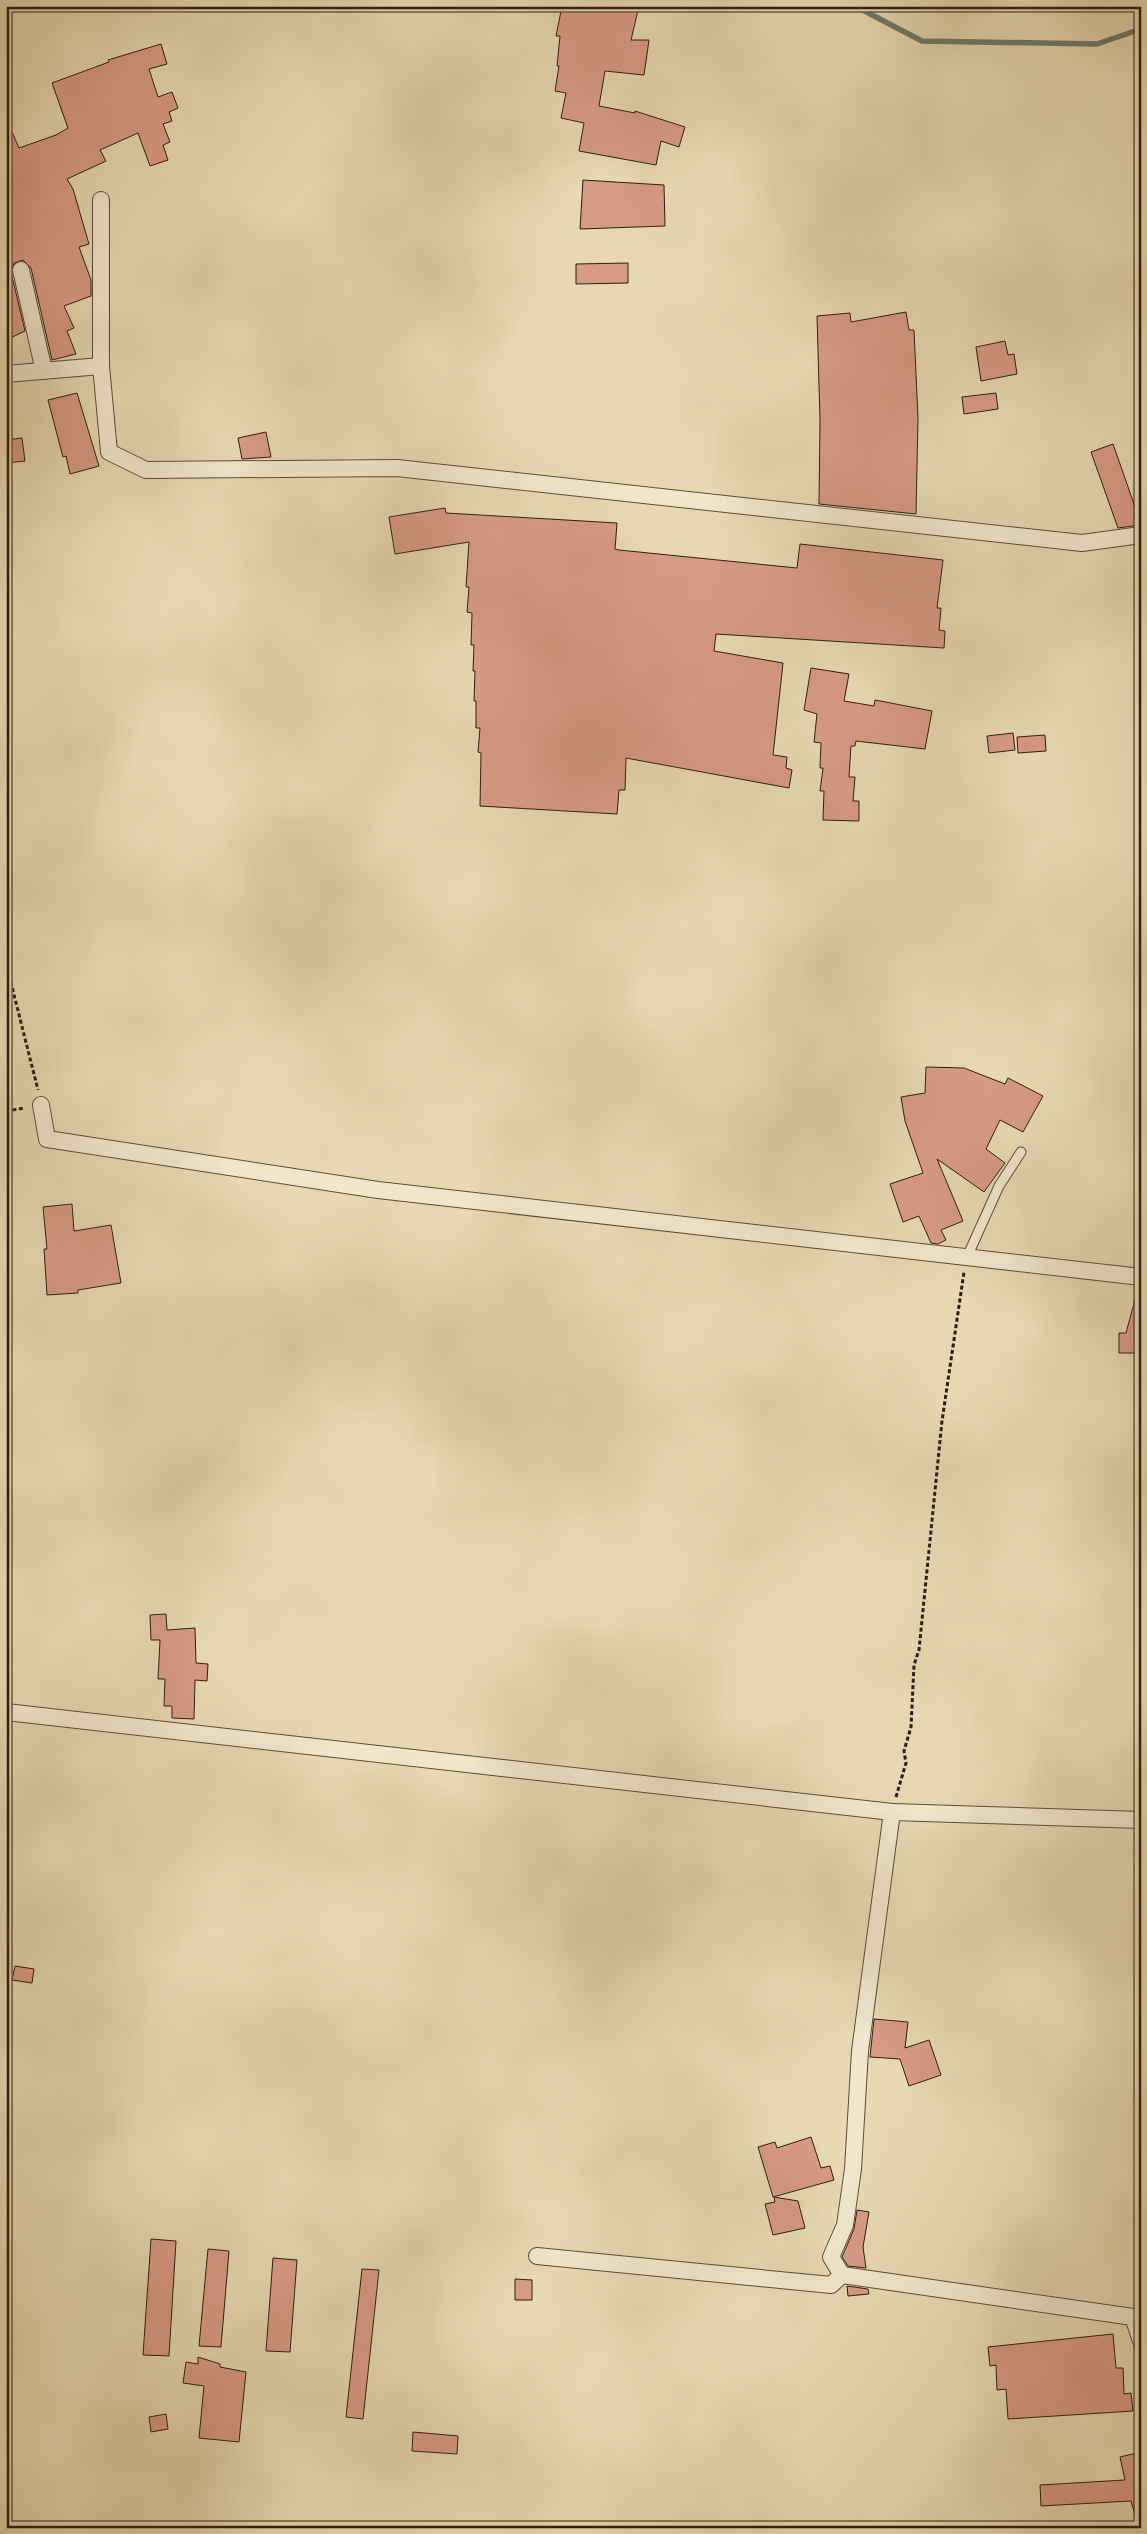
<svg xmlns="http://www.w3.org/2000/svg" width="1147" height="2534" viewBox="0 0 1147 2534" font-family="'IM FELL French Canon',serif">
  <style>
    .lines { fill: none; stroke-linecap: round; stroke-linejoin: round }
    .stream { stroke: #6d7b6e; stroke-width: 5.5 }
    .building { fill: #d79a85; stroke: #2f1c12 }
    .lane-casing { stroke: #5d4b3a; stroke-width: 11 }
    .street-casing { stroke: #5d4b3a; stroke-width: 18 }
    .path { stroke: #2f1c12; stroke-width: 3; stroke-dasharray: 4 2.5; stroke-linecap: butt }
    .lane { stroke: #efe6cc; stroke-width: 9 }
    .street { stroke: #efe6cc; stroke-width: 16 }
  </style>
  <rect width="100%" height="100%" fill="#e6d8b1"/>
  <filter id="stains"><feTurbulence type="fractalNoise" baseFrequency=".004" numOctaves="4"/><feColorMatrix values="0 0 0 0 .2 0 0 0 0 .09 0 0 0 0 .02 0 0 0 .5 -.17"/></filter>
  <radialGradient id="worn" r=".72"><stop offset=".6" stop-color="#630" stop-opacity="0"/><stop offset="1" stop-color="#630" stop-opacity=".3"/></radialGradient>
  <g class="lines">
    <polyline class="stream" points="855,6 922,41 1097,44 1141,29"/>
  </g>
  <g class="building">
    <polygon points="562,6 639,6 631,40 649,40 644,75 605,71 599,106 635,113 635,111 685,127 679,147 661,141 656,165 579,151 584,123 561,118 566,93 555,91 559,66 557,66 560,36 556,36"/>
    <polygon points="161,44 167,64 149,69 158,97 172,92 178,108 169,112 172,121 163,124 170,142 163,145 168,160 150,166 138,133 100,150 106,161 67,179 73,189 89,244 79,247 91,280 91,296 64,306 74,328 67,331 76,354 52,360 31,268 23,260 14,263 11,272 25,331 6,340 6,118 19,148 56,135 68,128 52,83 109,62 108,60"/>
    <polygon points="583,180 664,185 665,226 580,229"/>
    <polygon points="628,263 628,283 576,284 576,264"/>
    <polygon points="906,312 909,330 914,330 918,418 916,514 819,504 820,420 817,316 850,313 851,322"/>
    <polygon points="1005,341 1008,355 1014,354 1017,374 981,381 976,347"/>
    <polygon points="77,393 99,466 70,474 66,456 63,457 48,400"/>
    <polygon points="996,393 998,409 964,414 962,397"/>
    <polygon points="266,432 271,457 242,459 238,438"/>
    <polygon points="22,438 25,461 6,463 6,440"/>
    <polygon points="1113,444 1141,524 1140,525 1118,528 1091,452"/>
    <polygon points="445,508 446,513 617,523 615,549 619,550 797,568 800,544 943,560 937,608 941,608 939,630 945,631 944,648 716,634 714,651 783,663 773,755 787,757 786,768 792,770 789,788 626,758 625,790 619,790 617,814 480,806 481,753 478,752 480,728 476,728 476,701 474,701 475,671 473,671 474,645 471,645 472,613 467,612 469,587 466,587 469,542 395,554 389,517"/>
    <polygon points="811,668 849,674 844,701 874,706 875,700 932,711 925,749 856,741 855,746 851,746 849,777 855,777 853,801 859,801 859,821 823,820 824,791 820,791 823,768 820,768 821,743 814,742 817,714 804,710"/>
    <polygon points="1013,733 1015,750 989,753 987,736"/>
    <polygon points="1045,735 1046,751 1018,753 1017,737"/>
    <polygon points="926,1067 964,1068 1005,1084 1008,1078 1043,1096 1023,1132 1000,1120 986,1149 1005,1163 984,1192 937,1159 963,1221 941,1230 946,1240 938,1244 931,1243 919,1216 903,1222 890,1184 923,1173 905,1121 901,1097 925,1093"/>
    <polygon points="72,1204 74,1231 111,1225 121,1283 78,1290 78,1293 47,1295 44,1249 47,1249 43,1207"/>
    <polygon points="1136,1296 1141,1296 1141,1353 1119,1353 1119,1333 1126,1333"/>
    <polygon points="166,1614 167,1630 195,1628 196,1663 208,1664 207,1681 195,1680 194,1719 172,1718 172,1706 164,1706 165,1679 158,1679 160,1640 151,1640 150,1615"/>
    <polygon points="15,1966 34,1969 32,1983 12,1980"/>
    <polygon points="874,2019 908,2022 905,2048 929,2040 941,2075 909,2086 900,2059 870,2057"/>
    <polygon points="811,2137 821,2168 830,2166 834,2180 773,2197 758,2147 775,2142 777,2148"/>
    <polygon points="774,2197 798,2201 805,2228 773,2235 765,2204 775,2202"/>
    <polygon points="857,2210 869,2212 863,2247 866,2268 848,2266 842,2257 854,2229"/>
    <polygon points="151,2239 176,2241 169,2356 143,2355"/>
    <polygon points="208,2249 229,2251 221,2347 199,2346"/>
    <polygon points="273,2258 297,2260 290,2352 266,2351"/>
    <polygon points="362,2269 379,2270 363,2419 346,2417"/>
    <polygon points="515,2279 532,2280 532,2300 515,2300"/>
    <polygon points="847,2286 868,2289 869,2294 848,2296"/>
    <polygon points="1113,2334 1116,2368 1123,2368 1124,2394 1131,2393 1133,2411 1008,2419 1006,2389 997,2390 996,2365 990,2366 988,2347"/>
    <polygon points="198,2357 220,2364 220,2367 246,2372 239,2442 199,2438 204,2386 183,2383 186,2362 198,2364"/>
    <polygon points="166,2414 168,2429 151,2432 149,2417"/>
    <polygon points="413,2432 458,2436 457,2454 412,2451"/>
    <polygon points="1141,2452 1141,2518 1136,2518 1131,2501 1041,2506 1040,2485 1125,2480 1120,2457"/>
  </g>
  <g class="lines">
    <g class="lane-casing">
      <polyline id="lane" points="967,1257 999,1186 1021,1152"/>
    </g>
    <g class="street-casing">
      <g id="street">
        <polyline points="101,200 101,366"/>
        <polyline points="21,270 44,371"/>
        <polyline points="6,374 101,366 109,452 146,470 397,468 1082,543 1141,535"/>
        <polyline points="41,1105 47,1139 378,1190 1141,1277"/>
        <polyline points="6,1712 892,1812 1141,1820"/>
        <polyline points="892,1812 860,2051 853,2169 845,2225 831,2257 842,2275 1133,2317 1141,2341"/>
        <polyline points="537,2256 831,2285 842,2275"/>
      </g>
    </g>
    <g class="path">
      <polyline points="6,963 38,1090"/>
      <polyline points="6,1111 25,1108"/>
      <polyline points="896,1797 906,1763 904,1751 911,1727 914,1665 919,1650 942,1421 964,1272"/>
    </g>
    <use href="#lane" class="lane"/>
    <use href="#street" class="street"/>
  </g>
  <rect width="1147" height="2534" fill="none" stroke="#e6d8b1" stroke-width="25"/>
  <rect x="8" y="8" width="1132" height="2519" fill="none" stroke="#2f1c12" stroke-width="2.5"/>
  <rect x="12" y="12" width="1122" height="2509" fill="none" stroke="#2f1c12"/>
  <rect width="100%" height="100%" filter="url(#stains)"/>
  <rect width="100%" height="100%" fill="url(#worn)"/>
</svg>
